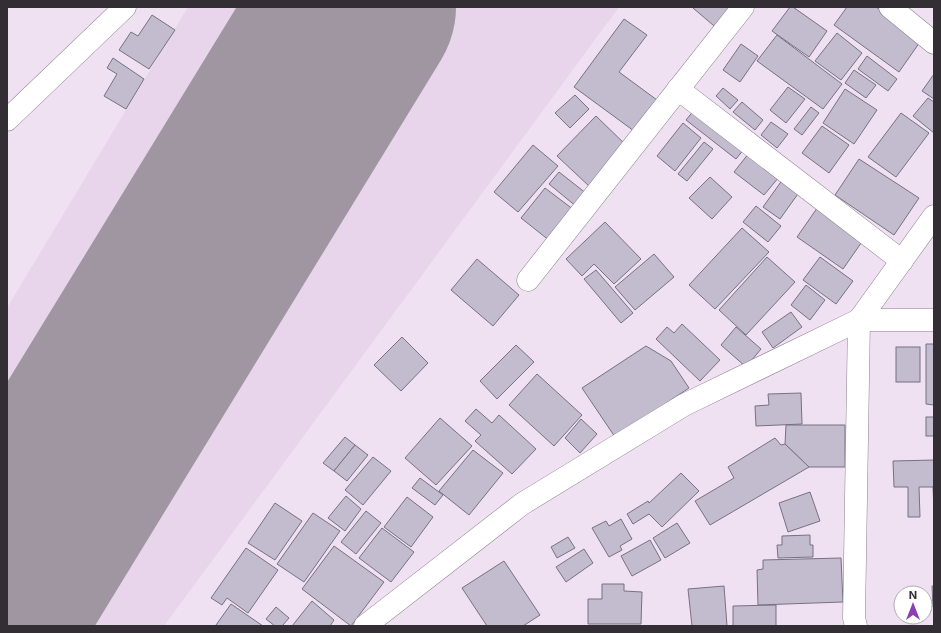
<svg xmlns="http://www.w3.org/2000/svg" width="941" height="633" viewBox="0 0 941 633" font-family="Inter,sans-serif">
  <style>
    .built { fill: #e8d4eb }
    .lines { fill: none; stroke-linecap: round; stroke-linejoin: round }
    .runway { stroke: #a096a2; stroke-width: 202 }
    .building { fill: #c3bccf; stroke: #777182 }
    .minor-casing { stroke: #8d808f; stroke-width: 23 }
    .minor { stroke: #fff; stroke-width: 22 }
  </style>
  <rect width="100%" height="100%" fill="#efe1f1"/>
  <polygon class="built" points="188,7 619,7 164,626 7,626 7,308"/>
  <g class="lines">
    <polyline class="runway" points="7,576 355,7"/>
  </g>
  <g class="building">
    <polygon points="694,7 735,7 720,31 693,8"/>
    <polygon points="790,7 793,7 827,31 809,57 772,31"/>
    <polygon points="847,7 876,7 922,39 899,72 834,25"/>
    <polygon points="152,15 175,30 149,69 119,50 131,32 138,36"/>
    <polygon points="624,19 647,35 619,72 657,100 634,131 574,87"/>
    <polygon points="837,33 862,53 841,80 815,61"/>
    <polygon points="777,35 842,84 823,109 757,61"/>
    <polygon points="741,44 758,56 740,82 723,70"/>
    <polygon points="867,56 897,79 888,91 858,69"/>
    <polygon points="113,58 144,79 126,109 104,96 117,74 107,68"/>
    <polygon points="854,70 876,85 866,98 845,83"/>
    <polygon points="934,74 934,99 922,91"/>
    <polygon points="788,87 805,99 786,123 770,110"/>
    <polygon points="723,88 738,100 730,109 716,96"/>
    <polygon points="845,89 877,110 854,144 823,123"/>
    <polygon points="575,95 589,109 570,128 555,113"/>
    <polygon points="928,98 934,102 934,133 913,116"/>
    <polygon points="742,102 763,120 755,130 733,112"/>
    <polygon points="699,104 748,144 736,159 686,120"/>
    <polygon points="811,107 819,113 802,135 794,129"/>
    <polygon points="901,113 929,133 896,177 868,157"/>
    <polygon points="596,116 629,148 590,187 557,156"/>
    <polygon points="771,122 788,134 777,148 761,135"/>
    <polygon points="683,123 701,138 675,171 657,156"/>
    <polygon points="822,126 849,145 829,173 802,153"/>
    <polygon points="704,142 713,149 687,181 678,174"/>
    <polygon points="533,145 558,166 518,212 494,192"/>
    <polygon points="749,153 779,177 764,195 734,172"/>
    <polygon points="859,159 919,198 894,235 835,195"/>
    <polygon points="559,172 587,194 577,207 549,184"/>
    <polygon points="710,177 732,197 712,219 689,198"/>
    <polygon points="783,179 800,191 780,219 763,207"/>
    <polygon points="545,188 574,210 550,241 521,218"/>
    <polygon points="820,204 866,236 843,269 797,237"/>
    <polygon points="756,206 781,226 768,242 743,222"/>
    <polygon points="605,222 641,259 614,284 594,264 582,276 566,259"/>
    <polygon points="742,228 769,252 715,309 689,285"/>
    <polygon points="654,254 674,277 635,310 615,287"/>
    <polygon points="767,257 795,282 746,335 719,310"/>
    <polygon points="820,257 853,281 836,304 803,280"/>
    <polygon points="477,259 519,295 493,326 451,290"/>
    <polygon points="596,270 633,313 621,323 584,279"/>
    <polygon points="806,285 825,300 810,320 791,305"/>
    <polygon points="791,312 802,327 773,348 762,332"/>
    <polygon points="682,324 720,360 700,381 656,339 667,327 674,333"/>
    <polygon points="736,327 761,349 746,367 721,345"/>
    <polygon points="402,337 428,363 401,391 374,365"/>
    <polygon points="926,344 934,344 934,405 926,404"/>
    <polygon points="516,345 534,362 497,399 480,381"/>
    <polygon points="646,346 671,361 689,388 615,437 582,388"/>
    <rect x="896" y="347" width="24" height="35"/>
    <polygon points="537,374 582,415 554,446 509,405"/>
    <polygon points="801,393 802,424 756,426 755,406 769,405 768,394"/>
    <polygon points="476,409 492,423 499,415 536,449 512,474 475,441 481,435 465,421"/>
    <rect x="926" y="417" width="8" height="19"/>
    <polygon points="440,418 472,446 436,485 405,458"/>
    <polygon points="581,419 597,434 580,453 565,438"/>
    <polygon points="786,425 845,425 845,467 809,467 785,444"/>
    <polygon points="345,437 355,445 334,471 323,463"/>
    <polygon points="775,438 781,445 785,444 809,467 710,525 695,501 734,478 728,467"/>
    <polygon points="355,445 368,455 347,481 334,471"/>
    <polygon points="473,450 503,473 469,515 439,491"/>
    <polygon points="373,457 391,471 363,505 345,490"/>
    <polygon points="934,460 934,511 933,487 919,487 920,517 908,517 908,487 894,487 893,461"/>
    <polygon points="681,473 699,491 662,527 649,514 633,524 627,514 648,501 649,503"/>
    <polygon points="420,478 443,495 435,505 412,488"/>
    <polygon points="810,492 820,521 788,532 779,503"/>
    <polygon points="346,496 361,509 345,531 328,518"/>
    <polygon points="407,497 433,517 411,547 384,527"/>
    <polygon points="275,503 302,521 275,560 248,543"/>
    <polygon points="366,511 381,523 356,554 341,542"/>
    <polygon points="313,513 340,531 304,582 277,564"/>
    <polygon points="621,519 632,539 620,546 622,550 609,557 592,528 606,521 609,526"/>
    <polygon points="677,523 690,543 665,558 653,538"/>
    <polygon points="382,528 414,552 391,582 359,558"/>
    <polygon points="810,535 810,545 813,545 813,557 778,558 777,545 782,545 782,536"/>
    <polygon points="568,537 575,548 557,558 551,547"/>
    <polygon points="650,540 661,560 632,576 621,556"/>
    <polygon points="334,546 384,582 351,626 302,589"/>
    <polygon points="246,548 278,570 248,613 227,598 222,605 211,598"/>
    <polygon points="584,549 593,563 566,582 556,567"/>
    <polygon points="841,558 843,602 758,605 757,570 763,569 763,560"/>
    <polygon points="504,561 540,615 523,626 487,626 462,588"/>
    <polygon points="602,584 624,584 624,591 642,592 641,624 588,624 588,599 602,599"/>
    <polygon points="724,586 727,626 692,626 688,589"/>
    <polygon points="932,586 934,586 934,607 933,607"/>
    <polygon points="312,601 334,620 330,626 292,626"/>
    <polygon points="231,604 263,626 217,626 216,625"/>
    <polygon points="776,605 776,626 733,626 733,606"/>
    <polygon points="276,607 289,618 282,626 275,626 266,619"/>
  </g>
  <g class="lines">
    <g class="minor-casing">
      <g id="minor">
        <polyline points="890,7 934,43"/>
        <polyline points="678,89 902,261"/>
        <polyline points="7,120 125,7"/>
        <polyline points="528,280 743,7"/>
        <polyline points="365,626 522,504 684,405 859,320 934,320"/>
        <polyline points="856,626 854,618 859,320 934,216"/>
      </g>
    </g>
    <use href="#minor" class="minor"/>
  </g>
  <rect width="941" height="633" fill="none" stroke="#332e34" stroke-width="16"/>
  <g transform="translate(913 605)"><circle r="19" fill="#ffffff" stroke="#adabae"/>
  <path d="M0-3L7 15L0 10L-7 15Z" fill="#8840b3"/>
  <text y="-6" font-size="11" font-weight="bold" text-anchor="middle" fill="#332e34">N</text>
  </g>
</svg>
